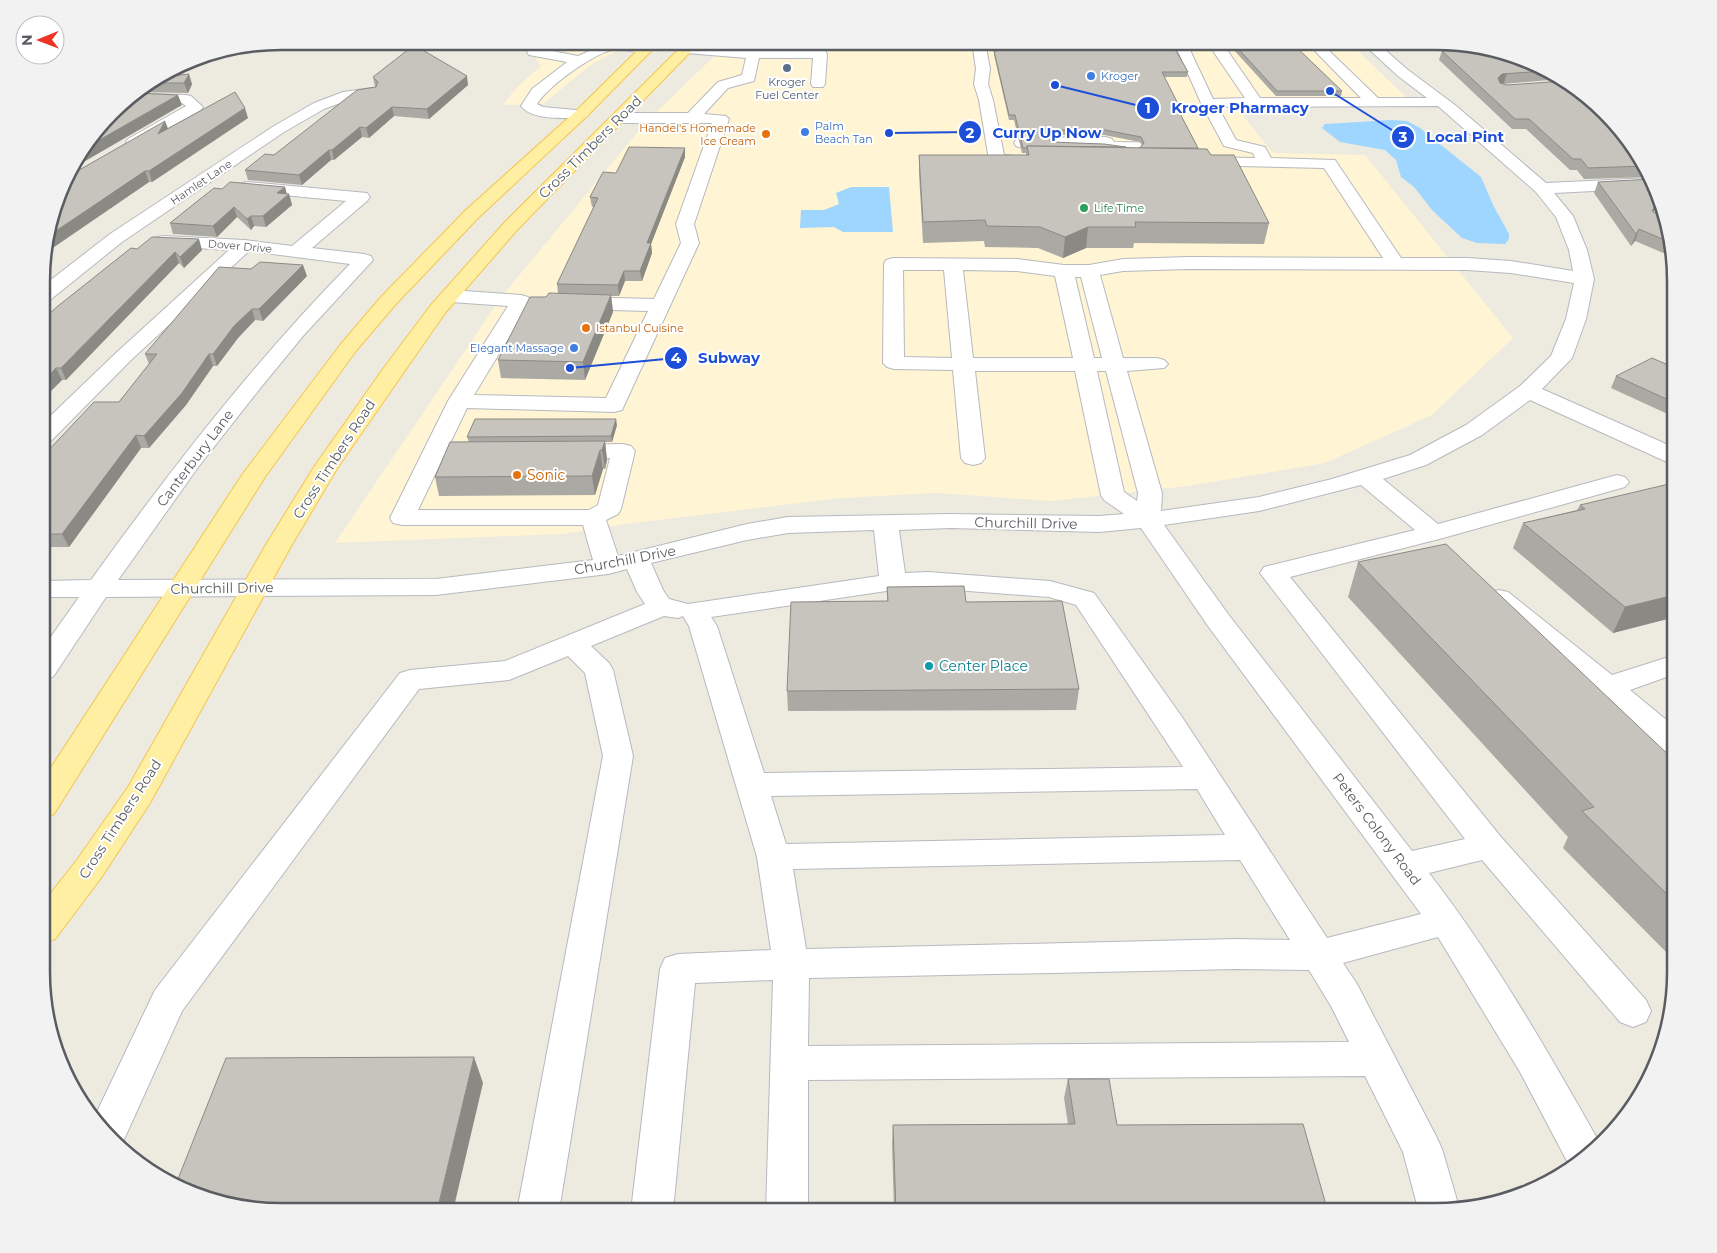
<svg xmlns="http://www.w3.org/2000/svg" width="1717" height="1253" viewBox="0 0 1717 1253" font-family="Montserrat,sans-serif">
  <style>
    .commercial { fill: #fff4d3 }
    .water { fill: #9ed6ff }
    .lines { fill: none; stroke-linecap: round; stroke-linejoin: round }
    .minor-casing { stroke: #b6b9be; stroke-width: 2 }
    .major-casing { stroke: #f5c550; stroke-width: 2 }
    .minor { fill: #fff; fill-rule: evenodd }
    .major { fill: #ffefa3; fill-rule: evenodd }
    .wall { fill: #aba9a3; fill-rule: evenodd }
    .shaded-wall { fill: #8b8984 }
    .building { fill: #c7c4bd; stroke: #8b8984 }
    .service-dot { fill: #5c6f8a; stroke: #fff; stroke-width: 2 }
    .shop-dot { fill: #3f7fe0; stroke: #fff; stroke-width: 2 }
    .food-dot { fill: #e8710a; stroke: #fff; stroke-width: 2 }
    .leisure-dot { fill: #2e9e5b; stroke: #fff; stroke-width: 2 }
    .culture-dot { fill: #0f9aa8; stroke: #fff; stroke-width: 2 }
    .labels { text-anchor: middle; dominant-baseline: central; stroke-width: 4; stroke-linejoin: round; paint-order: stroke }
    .far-shop-label { font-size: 11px; fill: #366cbe; stroke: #fff; text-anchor: start }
    .far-service-label { font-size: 11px; fill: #4e5e75; stroke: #fff }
    .far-food-label { font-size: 11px; fill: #c56008; stroke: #fff; text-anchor: end }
    .far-street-label { font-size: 11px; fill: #595d62; stroke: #fff }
    .far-leisure-label { font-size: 11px; fill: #27864d; stroke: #fff; text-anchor: start }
    .street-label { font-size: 14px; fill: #595d62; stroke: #fff }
    .food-label { font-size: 14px; fill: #c56008; stroke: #fff; text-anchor: start }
    .culture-label { font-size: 14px; fill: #0d838f; stroke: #fff; text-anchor: start }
    .rim { fill: none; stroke: #595d62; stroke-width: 2.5 }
    .leader { fill: none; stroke: #1d4ed8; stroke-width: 2 }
    .callout-dot { fill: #1d4ed8; stroke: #fff; stroke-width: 2 }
    .mark-label { font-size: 15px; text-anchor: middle; font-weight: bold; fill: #fff }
    .callout-label { font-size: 15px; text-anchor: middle; font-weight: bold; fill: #1d4ed8; stroke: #fff; stroke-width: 4; stroke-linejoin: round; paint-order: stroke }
  </style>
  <rect width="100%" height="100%" fill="#edeae0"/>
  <g class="commercial">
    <polygon points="281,41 635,41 592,64 543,104 503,105 517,87 541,66 530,50 531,44 259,46"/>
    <polygon points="730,41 1349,42 1414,105 1237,108 1273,153 1365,155 1513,338 1432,415 1325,463 1188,486 1051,501 937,493 841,498 625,524 564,534 335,543 502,296 646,122"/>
  </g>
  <g class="water">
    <polygon points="1392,120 1407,121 1420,128 1481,177 1493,205 1509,234 1509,239 1505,244 1477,243 1462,238 1433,211 1414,187 1401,177 1396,160 1385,150 1340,142 1322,128 1325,124"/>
    <polygon points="851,187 889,187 893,232 843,232 834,227 800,228 801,210 824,210 839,204 836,193"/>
  </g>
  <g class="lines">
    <g class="minor-casing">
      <g id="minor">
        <path d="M533,41H546L542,49L578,56L612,41L647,44L654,48C646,58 627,48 616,49C595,52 548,86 537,104L543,107L586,111L589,114L586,117L581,119C564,117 532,121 521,106L532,89L567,62L529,55L527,52Z"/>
        <path d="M752,41H765L762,50L825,51L827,54L825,84L823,87H813L811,84L813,58H759L754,81L728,88L704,114L726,116L729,119L694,224L699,243L622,410L614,412L467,408L418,510H589L598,505L610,458L570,459L562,457L558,452L562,447L570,445L623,444L631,446L635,451L621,509L618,514L606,520L618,556L747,524L788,517L950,514L1099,516L1124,514L1104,500L1101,495L1075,371H975L985,458L981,463L973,465L965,463L961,458L953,370L894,369L887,367L883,363L884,264L886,260L893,258L1017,259L1064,265H1089L1123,259L1189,257L1383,258L1324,168L1194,165L1192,162L1194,159L1200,157L1255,158L1253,153L1224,146L1201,103L1174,42H1320L1378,98H1427L1398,76L1361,42H1376L1408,70L1455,105L1546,183L1652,178L1654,188H1653L1554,193L1573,216L1587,250L1594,279L1586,319L1572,358L1542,389L1675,448V464L1667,462L1530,400L1482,435L1426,465L1383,479L1438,524L1617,475L1625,477L1629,482L1625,487L1443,538L1290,577L1501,837L1646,1000L1651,1011L1646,1022L1633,1027L1620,1022L1482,860L1429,873C1493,956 1546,1048 1598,1140L1569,1165L1520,1072L1438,937L1343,963L1357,984L1436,1136L1442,1149L1459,1207L1437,1212H1419L1403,1152L1365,1076L808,1080V1211H766L773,980L695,983L673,1211H631L660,969L665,958L678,954L771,950L757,857L689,626L683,616L678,618L664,616L591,646L609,663L613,670L633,756L559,1211H517L603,756L585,673L568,656L509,680L419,689L182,1011L122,1144L120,1145L95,1116L155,990L400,673L410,670L505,661L645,604L637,592L627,569L608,574L436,595L106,597L53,677L43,679V648L79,597H43V581L91,580C171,469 254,362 350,264L249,251L130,361L51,441L43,443V423L116,353L229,250L163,246L157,245L154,241L157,237L163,236L245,240L292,246L346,201L242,191L240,187L242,183L248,182L367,193L370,197L367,201L312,248L364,254L371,256L373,260L303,336L262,386L199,466L118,580L436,579L593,560L583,525H402L393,523L390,518L448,401L508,306L451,302L444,300L441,296L444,292L451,290L521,295L528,297L531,301L474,395L606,398L648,311L575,309L568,307L565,303L568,299L575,297L654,299L681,243L676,224L712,123H619L614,121L611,118L614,115L619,113H688L718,82L742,75L746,58L687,53L680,49L682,46L748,50ZM1310,46L1361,98H1260L1225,47ZM1189,48H1211L1245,98L1213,99ZM1438,106L1536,192L1556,217L1569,250L1573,271L1511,261L1467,258H1401L1335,160L1271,158L1265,147L1236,140L1218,107ZM1189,269L1467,270L1511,273L1574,283L1566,319L1551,356L1520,386L1466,425L1410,455L1332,479L1259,497L1161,511L1162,493L1127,371L1164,368L1168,364L1164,360L1157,358H1123L1100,275L1123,271ZM903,270H944L952,358L904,357ZM963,270L1017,271L1055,276L1073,358H973ZM1075,277H1081L1102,358H1094ZM1097,371H1106L1138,493L1137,501L1124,492ZM1361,485L1415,530L1264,567L1260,573L1465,839L1412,851L1228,614L1164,525L1259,511ZM950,528L1099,532L1141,528L1208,626L1421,914L1327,938L1182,717L1094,593L1050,581L928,572L905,573L899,530ZM874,530L879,576L688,604L669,599L663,590L651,563L747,540L788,533ZM928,588L1049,597L1076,605L1183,767L764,773L717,626L711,617L893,590ZM1197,789L1225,835L786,844L771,796ZM1240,860L1290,940L1237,939L806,949L793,869ZM1237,969L1309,970L1331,1006L1349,1042L808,1046L809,978Z"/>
        <polygon points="972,42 985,42 990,69 988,84 993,100 1004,155 1035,158 1037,161 1035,164 997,165 991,163 989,160 979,100 974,84 976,69"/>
        <polygon points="372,88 377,89 379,92 377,95 351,99 324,109 284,132 122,242 50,300 43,302 43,286 110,234 274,126 314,103 343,92"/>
        <polygon points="134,94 186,95 191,96 203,107 201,110 134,147 128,145 126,142 128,139 186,106 182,103 122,101"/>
        <polygon points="1106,137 1112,139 1114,142 1176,143 1182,145 1184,148 1182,151 1176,153 1087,151 1080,147 1022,148 1016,146 1014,143 1016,140 1022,138"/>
        <polygon points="1499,590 1508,592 1612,675 1675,655 1675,674 1630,690 1675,727 1675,754 1664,751 1490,604 1486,598 1490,592"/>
      </g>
    </g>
    <g class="major-casing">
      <g id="major">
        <polygon points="647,41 661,41 586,117 478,218 395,305 355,352 265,477 54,814 43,818 43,780 242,475 341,344 381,297 466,210 576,111"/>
        <polygon points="687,41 701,41 517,230 445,313 338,467 290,548 150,803 101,878 55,939 43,943 43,903 77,860 128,787 264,548 314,467 383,369 431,305 505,222"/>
      </g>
    </g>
    <use href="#minor" class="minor"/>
    <use href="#major" class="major"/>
  </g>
  <g class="wall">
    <polygon points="585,41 574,51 548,48 547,44"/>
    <path d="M995,42H1171L1188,72L1187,77H1164L1178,104L1177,109L1198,148L1211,155L1269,223L1264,244L1134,243L1133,248H1086L1063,258L1038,248L985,247L984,241L923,243L919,174V155H1026V153H1022L1014,120H1009L994,55V51H995L996,46ZM1056,135H1104L1140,142L1142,146L1138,148L1126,147L1051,142L1049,138L1050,137Z"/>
    <polygon points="1234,44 1342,91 1341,96 1276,96 1233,49"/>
    <polygon points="1467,45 1514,54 1561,79 1502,84 1507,85 1582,91 1651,174 1652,177 1584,179 1577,170 1570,170 1526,129 1512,129 1439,60 1442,51 1473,50"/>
    <polygon points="187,61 179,75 192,84 188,93 136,92"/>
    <polygon points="373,77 468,85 429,119 394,116 369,138 362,137 334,160 331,160 302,185 248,180 245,170 274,155 375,87"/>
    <polygon points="248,118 152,182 149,182 43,254 43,250 67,177 168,129"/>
    <polygon points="685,148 685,157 651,244 652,253 642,281 625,281 619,296 611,296 613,312 585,380 501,378 498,360 546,297 558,293 557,284 594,207 592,207 590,197 616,173"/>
    <polygon points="1598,182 1654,212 1663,218 1673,257 1635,241 1631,246 1594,193"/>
    <polygon points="285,187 287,194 289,194 292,205 266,227 254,226 251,230 237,217 217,237 173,234 170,223 222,189"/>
    <polygon points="137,249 202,250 184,268 179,263 66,380 62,380 43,399 43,319"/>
    <polygon points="307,276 263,321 255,320 238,338 217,366 213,366 186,405 149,448 141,448 69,547 43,547 43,456 119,402 149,364 145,354"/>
    <polygon points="1675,284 1675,292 1673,290"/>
    <polygon points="1675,368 1675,414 1672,416 1611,388 1616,376"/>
    <polygon points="617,425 612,442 605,442 607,460 605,469 603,469 595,495 439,496 435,477 469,442 467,437"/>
    <polygon points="1675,489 1675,617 1613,633 1513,548 1523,523 1577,510 1580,505"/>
    <polygon points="1358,562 1675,761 1675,961 1563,848 1568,837 1348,597"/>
    <polygon points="887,587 966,602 1079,689 1076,710 788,711 787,691 887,601"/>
    <polygon points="1068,1079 1117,1125 1328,1212 894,1212 892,1144 893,1125 1068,1124 1064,1098"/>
  </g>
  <g class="shaded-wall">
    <polygon points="579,41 585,41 574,51 573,47"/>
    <polygon points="187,61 175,83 171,76 174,69"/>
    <polygon points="1507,73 1504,83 1499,84 1498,78 1502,74"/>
    <polygon points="189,74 192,84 188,93 184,83"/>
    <polygon points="467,76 468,85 429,119 427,109"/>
    <polygon points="178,95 182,105 68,171 87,147"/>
    <polygon points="392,107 394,116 369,138 366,128"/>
    <polygon points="245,108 248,118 152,182 149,171"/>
    <polygon points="165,121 169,131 158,134"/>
    <polygon points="360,127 362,137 334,160 332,150"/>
    <polygon points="1057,130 1056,135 1050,137 1047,141 1048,136 1051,132"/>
    <polygon points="685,148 685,157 651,244 652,253 642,281 640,271 647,243"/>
    <polygon points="329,150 331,160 302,185 299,175"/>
    <polygon points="145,171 149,182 44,254 43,250 47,237"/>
    <polygon points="285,187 287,196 289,194 292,205 266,227 263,216 277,193"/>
    <polygon points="1658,201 1659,204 1647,222 1652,211"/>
    <polygon points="234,207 237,217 217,237 213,226"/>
    <polygon points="251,216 254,226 251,230 247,219"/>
    <polygon points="1088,227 1086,248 1063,258 1065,237"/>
    <polygon points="1639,229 1635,241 1631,246 1636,234"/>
    <polygon points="199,239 202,250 184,268 180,257"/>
    <polygon points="175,252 179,263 66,380 61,368"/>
    <polygon points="303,265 307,276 263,321 259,309"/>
    <polygon points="624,271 625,281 619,296 618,285"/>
    <polygon points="611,295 613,312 585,380 583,362"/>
    <polygon points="252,309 255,320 238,338 217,366 213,354 234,326"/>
    <polygon points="209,354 213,366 186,405 149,448 144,436"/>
    <polygon points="56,368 62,380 43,399 43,382"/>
    <polygon points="1675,409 1675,414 1672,416"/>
    <polygon points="616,419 617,425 612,442 611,436"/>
    <polygon points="136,435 141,448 69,547 62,534"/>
    <polygon points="605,441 607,460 605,469 602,450"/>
    <polygon points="600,450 603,469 595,495 592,476"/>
    <polygon points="1675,595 1675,617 1613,633 1625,607"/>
    <polygon points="474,1057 483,1083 453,1211 437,1211"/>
  </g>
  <g class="building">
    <polygon points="548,41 579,41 573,47 547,44"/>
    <polygon points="996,42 1171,42 1188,72 1162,72 1178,104 1175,104 1198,148 1138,148 1141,147 1144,143 1141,137 1105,130 1057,130 1051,132 1048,136 1051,142 1104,144 1126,147 1027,146 1027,148 1023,148 1015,115 1009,115 994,51 997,51 996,46 997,46"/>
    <polygon points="1234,44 1293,44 1342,91 1277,91"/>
    <polygon points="414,45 467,76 427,109 392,107 366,128 360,127 332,150 329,150 299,175 245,170 265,154 274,155 357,90 376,87 378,82 373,77"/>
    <polygon points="1484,48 1514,54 1545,71 1502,74 1498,78 1500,83 1507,85 1564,81 1582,91 1644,166 1588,168 1581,159 1573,159 1529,119 1515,119 1442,51 1486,50"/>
    <polygon points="174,69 171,76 189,74 184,83 152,83"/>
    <polygon points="235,92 245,108 149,171 145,171 47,237 65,178 67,177 165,121 158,134"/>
    <polygon points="135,93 178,95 87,147 123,101"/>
    <polygon points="1027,146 1207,149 1211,155 1234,155 1269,223 1135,222 1136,227 1088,227 1065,237 1040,227 987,226 985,220 923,222 919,155 1029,155"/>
    <polygon points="629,147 685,148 647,243 651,243 640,271 624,271 618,285 557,284 598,198 590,197 603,172 616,173"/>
    <polygon points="1652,179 1658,201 1652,211 1663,218 1669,242 1639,229 1636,234 1598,182"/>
    <polygon points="230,182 285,187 277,193 289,194 263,216 251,216 247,219 234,207 213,226 170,223 214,188 222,189"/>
    <polygon points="152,237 199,239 180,257 175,252 61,368 56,368 43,382 43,319 58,306 131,248 137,249"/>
    <polygon points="260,262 303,265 259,309 252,309 234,326 213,354 209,354 182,393 144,436 136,435 62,534 43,534 43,456 94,402 119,402 157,354 145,354 219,267 251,269"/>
    <polygon points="549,293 611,295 583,362 498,360 530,297 546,297"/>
    <polygon points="1652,358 1675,368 1675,403 1616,376"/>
    <polygon points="475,419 616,419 611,436 467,437"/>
    <polygon points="605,441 602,450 600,450 592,476 435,477 450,442"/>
    <polygon points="1669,484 1675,489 1675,595 1625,607 1523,523 1585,509 1580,505"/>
    <polygon points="1446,544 1675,761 1675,902 1582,811 1594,807 1358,562"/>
    <polygon points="964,586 966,602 1062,601 1079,689 787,691 791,602 888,601 887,587"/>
    <polygon points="474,1057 437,1211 265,1211 203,1199 176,1184 226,1058"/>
    <polygon points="1068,1079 1109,1079 1117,1125 1303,1124 1328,1212 896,1212 893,1125 1075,1124"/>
  </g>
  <circle class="service-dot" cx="787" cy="68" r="5"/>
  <g class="shop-dot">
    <circle cx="1091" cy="76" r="5"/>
    <circle cx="805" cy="132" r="5"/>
    <circle cx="574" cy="348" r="5"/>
  </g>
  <g class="food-dot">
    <circle cx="766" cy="134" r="5"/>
    <circle cx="586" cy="328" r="5"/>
    <circle cx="517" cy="475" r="5"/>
  </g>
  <circle class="leisure-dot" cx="1084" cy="208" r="5"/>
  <circle class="culture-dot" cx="929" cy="666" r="5"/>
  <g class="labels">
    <g class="far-shop-label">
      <text x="1101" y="76">Kroger</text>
      <text x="815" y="126">Palm<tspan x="815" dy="13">Beach Tan</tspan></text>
      <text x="564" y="348" text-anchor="end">Elegant Massage</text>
    </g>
    <g class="far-service-label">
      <text x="787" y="82">Kroger<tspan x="787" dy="13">Fuel Center</tspan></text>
    </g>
    <g class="far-food-label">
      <text x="756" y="128">Handel's Homemade<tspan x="756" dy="13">Ice Cream</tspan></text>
      <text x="596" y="328" text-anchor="start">Istanbul Cuisine</text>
    </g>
    <g class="far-street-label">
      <text transform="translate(201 182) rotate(-34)">Hamlet Lane</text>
      <text transform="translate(240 246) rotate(5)">Dover Drive</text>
    </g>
    <g class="far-leisure-label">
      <text x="1094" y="208">Life Time</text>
    </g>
    <g class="street-label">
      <text transform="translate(590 147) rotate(-45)">Cross Timbers Road</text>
      <text transform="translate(195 458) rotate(-53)">Canterbury Lane</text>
      <text transform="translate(334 459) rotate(-57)">Cross Timbers Road</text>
      <text transform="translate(1026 523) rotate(1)">Churchill Drive</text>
      <text transform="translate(625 560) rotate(-11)">Churchill Drive</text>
      <text transform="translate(222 588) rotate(-1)">Churchill Drive</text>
      <text transform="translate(120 819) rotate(-57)">Cross Timbers Road</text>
      <text transform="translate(1377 829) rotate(53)">Peters Colony Road</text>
    </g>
    <g class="food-label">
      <text x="527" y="475">Sonic</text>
    </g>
    <g class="culture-label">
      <text x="939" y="666">Center Place</text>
    </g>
  </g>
  <path d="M0 0H1717V1253H0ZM281 50H1436A231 231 0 0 1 1667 281V972A231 231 0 0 1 1436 1203H281A231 231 0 0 1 50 972V281A231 231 0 0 1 281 50Z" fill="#f2f2f2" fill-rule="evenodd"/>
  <path class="rim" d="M281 50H1436A231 231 0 0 1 1667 281V972A231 231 0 0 1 1436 1203H281A231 231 0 0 1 50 972V281A231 231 0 0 1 281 50Z"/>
  <path class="leader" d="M1055 85L1148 108M889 133L970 132M1330 91L1403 137M570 368L676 358"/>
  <g class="callout-dot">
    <circle cx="1055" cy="85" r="5"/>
    <circle cx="889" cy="133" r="5"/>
    <circle cx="1330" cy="91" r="5"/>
    <circle cx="570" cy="368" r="5"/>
    <circle cx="1148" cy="108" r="12"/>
    <circle cx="970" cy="132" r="12"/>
    <circle cx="1403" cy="137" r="12"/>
    <circle cx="676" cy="358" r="12"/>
  </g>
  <g class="mark-label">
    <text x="1148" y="113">1</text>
    <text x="970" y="138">2</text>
    <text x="1403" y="142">3</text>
    <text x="676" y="363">4</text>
  </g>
  <g class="callout-label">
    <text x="1240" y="113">Kroger Pharmacy</text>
    <text x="1047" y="138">Curry Up Now</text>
    <text x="1465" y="142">Local Pint</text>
    <text x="729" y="363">Subway</text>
  </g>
  <g transform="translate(40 40) rotate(269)"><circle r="24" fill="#ffffff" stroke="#bdbec0"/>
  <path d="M0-4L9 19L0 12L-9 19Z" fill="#ee3225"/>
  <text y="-8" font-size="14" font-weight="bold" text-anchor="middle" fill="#595d62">N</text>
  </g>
</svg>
